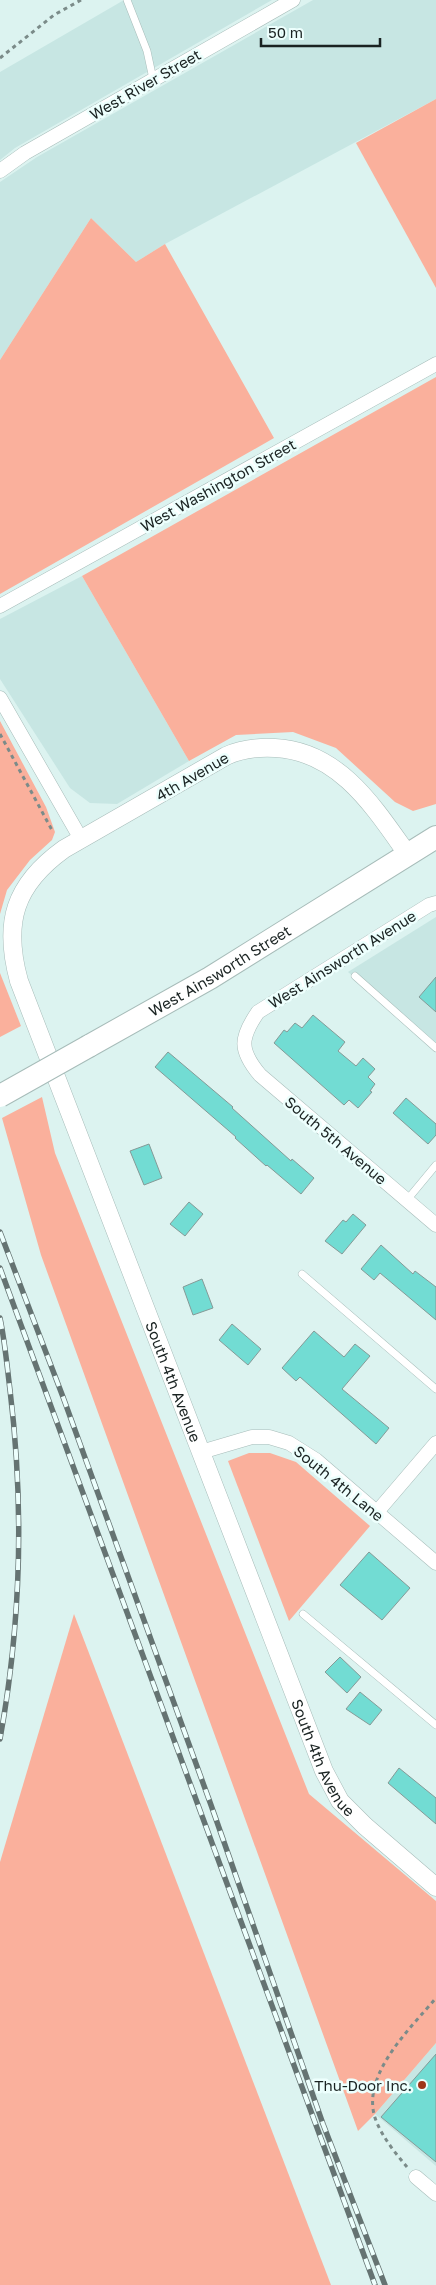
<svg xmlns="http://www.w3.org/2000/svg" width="436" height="2285" viewBox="0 0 436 2285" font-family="'Golos Text',sans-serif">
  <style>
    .built { fill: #c7e6e3 }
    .green { fill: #fab09c }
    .building { fill: #72dcd3; stroke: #859a97 }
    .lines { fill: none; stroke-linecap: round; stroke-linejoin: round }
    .service-casing { stroke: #a7bcb9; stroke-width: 8 }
    .minor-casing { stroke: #a7bcb9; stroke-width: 15 }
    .tertiary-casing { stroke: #a7bcb9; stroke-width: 19 }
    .primary-casing { stroke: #a7bcb9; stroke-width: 24 }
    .path { stroke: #7b8b89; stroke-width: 3; stroke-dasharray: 4 4; stroke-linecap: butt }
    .service { stroke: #fff; stroke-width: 7 }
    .minor { stroke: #fff; stroke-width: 14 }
    .tertiary { stroke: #fff; stroke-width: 18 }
    .primary { stroke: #fff; stroke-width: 22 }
    .rail-casing { stroke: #657372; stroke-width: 5.5 }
    .rail { stroke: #edfffd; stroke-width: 4; stroke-dasharray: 11; stroke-linecap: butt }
    .primary-bridge-casing { stroke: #a7bcb9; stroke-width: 24; stroke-linecap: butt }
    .primary-bridge { stroke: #fff; stroke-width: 22 }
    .poi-dot { fill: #9e361a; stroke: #edfffd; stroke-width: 2 }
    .labels { text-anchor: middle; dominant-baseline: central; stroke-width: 5; stroke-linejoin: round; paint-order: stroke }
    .street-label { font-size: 15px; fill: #1a2322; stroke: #edfffd }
    .poi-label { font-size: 15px; fill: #1a2322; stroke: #edfffd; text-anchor: end }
  </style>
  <rect width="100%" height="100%" fill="#dcf3f0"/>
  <g class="built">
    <polygon points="124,0 272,0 15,148 0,160 0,72"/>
    <polygon points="313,0 436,0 436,99 165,244 136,262 91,218 0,360 0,182 37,157"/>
    <polygon points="82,576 189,761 117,804 90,803 70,788 0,679 0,619"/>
    <polygon points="436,917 436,1045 435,1046 348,972"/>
    <polygon points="436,2043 436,2166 375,2114"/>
  </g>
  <g class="green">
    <polygon points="436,99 436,288 356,143"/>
    <polygon points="91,218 136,262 165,244 274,438 0,594 0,360"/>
    <polygon points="436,377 436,804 413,811 395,802 336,748 293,732 236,735 189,761 82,576"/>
    <polygon points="0,721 46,807 55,832 52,840 30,860 7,890 0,914"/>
    <polygon points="0,973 21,1026 0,1037"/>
    <polygon points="42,1097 55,1153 309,1794 436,1901 436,2043 375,2114 358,2131 41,1255 2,1118"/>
    <polygon points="249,1453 270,1453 296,1462 370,1526 289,1621 228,1461"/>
    <polygon points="74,1614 331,2285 0,2285 0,1862"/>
  </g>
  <g class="building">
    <polygon points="436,977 436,1012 419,997"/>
    <polygon points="313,1015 345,1042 338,1051 356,1066 363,1058 375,1069 368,1077 375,1084 370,1091 372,1092 358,1108 349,1100 344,1105 274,1043 284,1030 287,1032 295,1023 302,1028"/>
    <polygon points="168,1052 233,1107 232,1108 291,1161 292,1159 314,1178 301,1194 267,1165 266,1166 235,1138 236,1137 155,1067"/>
    <polygon points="406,1098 436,1124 436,1135 428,1144 393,1113"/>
    <polygon points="149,1144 162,1178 144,1185 130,1151"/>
    <polygon points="189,1202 203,1214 185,1236 170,1224"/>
    <polygon points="353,1214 366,1225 342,1254 325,1241 343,1220 346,1222"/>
    <polygon points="381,1245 413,1274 415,1271 436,1287 436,1320 380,1273 374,1280 361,1269"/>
    <polygon points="202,1279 213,1308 193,1315 183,1287"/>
    <polygon points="232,1324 261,1349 248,1365 219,1340"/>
    <polygon points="314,1331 344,1357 355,1344 370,1356 342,1389 389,1428 376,1444 300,1377 296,1381 282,1368"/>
    <polygon points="369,1552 410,1588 382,1620 340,1585"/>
    <polygon points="340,1657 361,1677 347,1693 325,1672"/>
    <polygon points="360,1692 382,1710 370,1725 346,1709"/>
    <polygon points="399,1768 436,1798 436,1824 388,1783"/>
    <polygon points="436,2054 436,2162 381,2117"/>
  </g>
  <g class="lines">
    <g class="service-casing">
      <g id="service">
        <polyline points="127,0 147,51 153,79"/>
        <polyline points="355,976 436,1048"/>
        <polyline points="407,1200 436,1165"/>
        <polyline points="302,1274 436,1389"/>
        <polyline points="303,1614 436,1725"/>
      </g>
    </g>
    <g class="minor-casing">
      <g id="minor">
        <polyline points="0,171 25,153 293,0"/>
        <polyline points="0,606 436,364"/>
        <polyline points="0,698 81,839"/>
        <path d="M436,903L429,905L258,1012C240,1038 239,1050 260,1075L436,1225"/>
        <polyline points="201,1452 252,1437 269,1437 289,1443 316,1460 436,1563"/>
        <polyline points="377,1512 436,1443"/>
        <polyline points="416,2177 436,2194"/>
      </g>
    </g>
    <g class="tertiary-casing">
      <g id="tertiary">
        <path id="s1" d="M408,855C374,807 339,751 275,748C257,747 241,749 226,756L64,849C14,885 3,923 19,981L324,1771L340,1801L365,1826L436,1887"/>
      </g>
    </g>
    <g class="primary-casing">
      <g id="primary">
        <path id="s2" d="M89,1046L210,978L436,837"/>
      </g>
    </g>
    <g class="path">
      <polyline points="0,58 54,15 81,0"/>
      <polyline points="0,734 53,832"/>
      <path d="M407,2167C396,2154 384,2139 377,2123C357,2078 410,2029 436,1998"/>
    </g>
    <use href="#service" class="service"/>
    <use href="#minor" class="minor"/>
    <use href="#tertiary" class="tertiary"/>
    <use href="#primary" class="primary"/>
    <g class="rail-casing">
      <g id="rail">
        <polyline points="0,1232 63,1397 211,1805 323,2124 385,2285"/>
        <polyline points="0,1268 375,2285"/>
        <path d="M0,1318C5,1342 7,1366 10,1390C24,1505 21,1624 0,1739"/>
      </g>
    </g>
    <use href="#rail" class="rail"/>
    <g class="primary-bridge-casing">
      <polyline id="primary-bridge" points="0,1096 89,1046"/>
    </g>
    <use href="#primary-bridge" class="primary-bridge"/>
  </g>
  <circle class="poi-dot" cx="422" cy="2085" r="5"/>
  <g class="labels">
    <g class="street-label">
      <text transform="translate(145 84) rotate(-30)">West River Street</text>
      <text transform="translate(218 485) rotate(-29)">West Washington Street</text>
      <text transform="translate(192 776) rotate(-30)">4th Avenue</text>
      <text transform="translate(342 959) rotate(-32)">West Ainsworth Avenue</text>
      <text stroke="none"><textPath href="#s2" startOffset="151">West Ainsworth Street</textPath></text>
      <text transform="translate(336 1140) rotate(40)">South 5th Avenue</text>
      <text stroke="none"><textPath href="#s1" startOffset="995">South 4th Avenue</textPath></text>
      <text transform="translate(339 1483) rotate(39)">South 4th Lane</text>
      <text stroke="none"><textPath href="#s1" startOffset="1400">South 4th Avenue</textPath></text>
    </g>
    <g class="poi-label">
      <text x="412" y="2085">Thu-Door Inc.</text>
    </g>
  </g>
  <path d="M261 38v8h119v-8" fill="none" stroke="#1a2322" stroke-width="2.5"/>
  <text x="268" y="38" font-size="15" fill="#1a2322" stroke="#edfffd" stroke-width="4" paint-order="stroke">50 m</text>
</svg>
